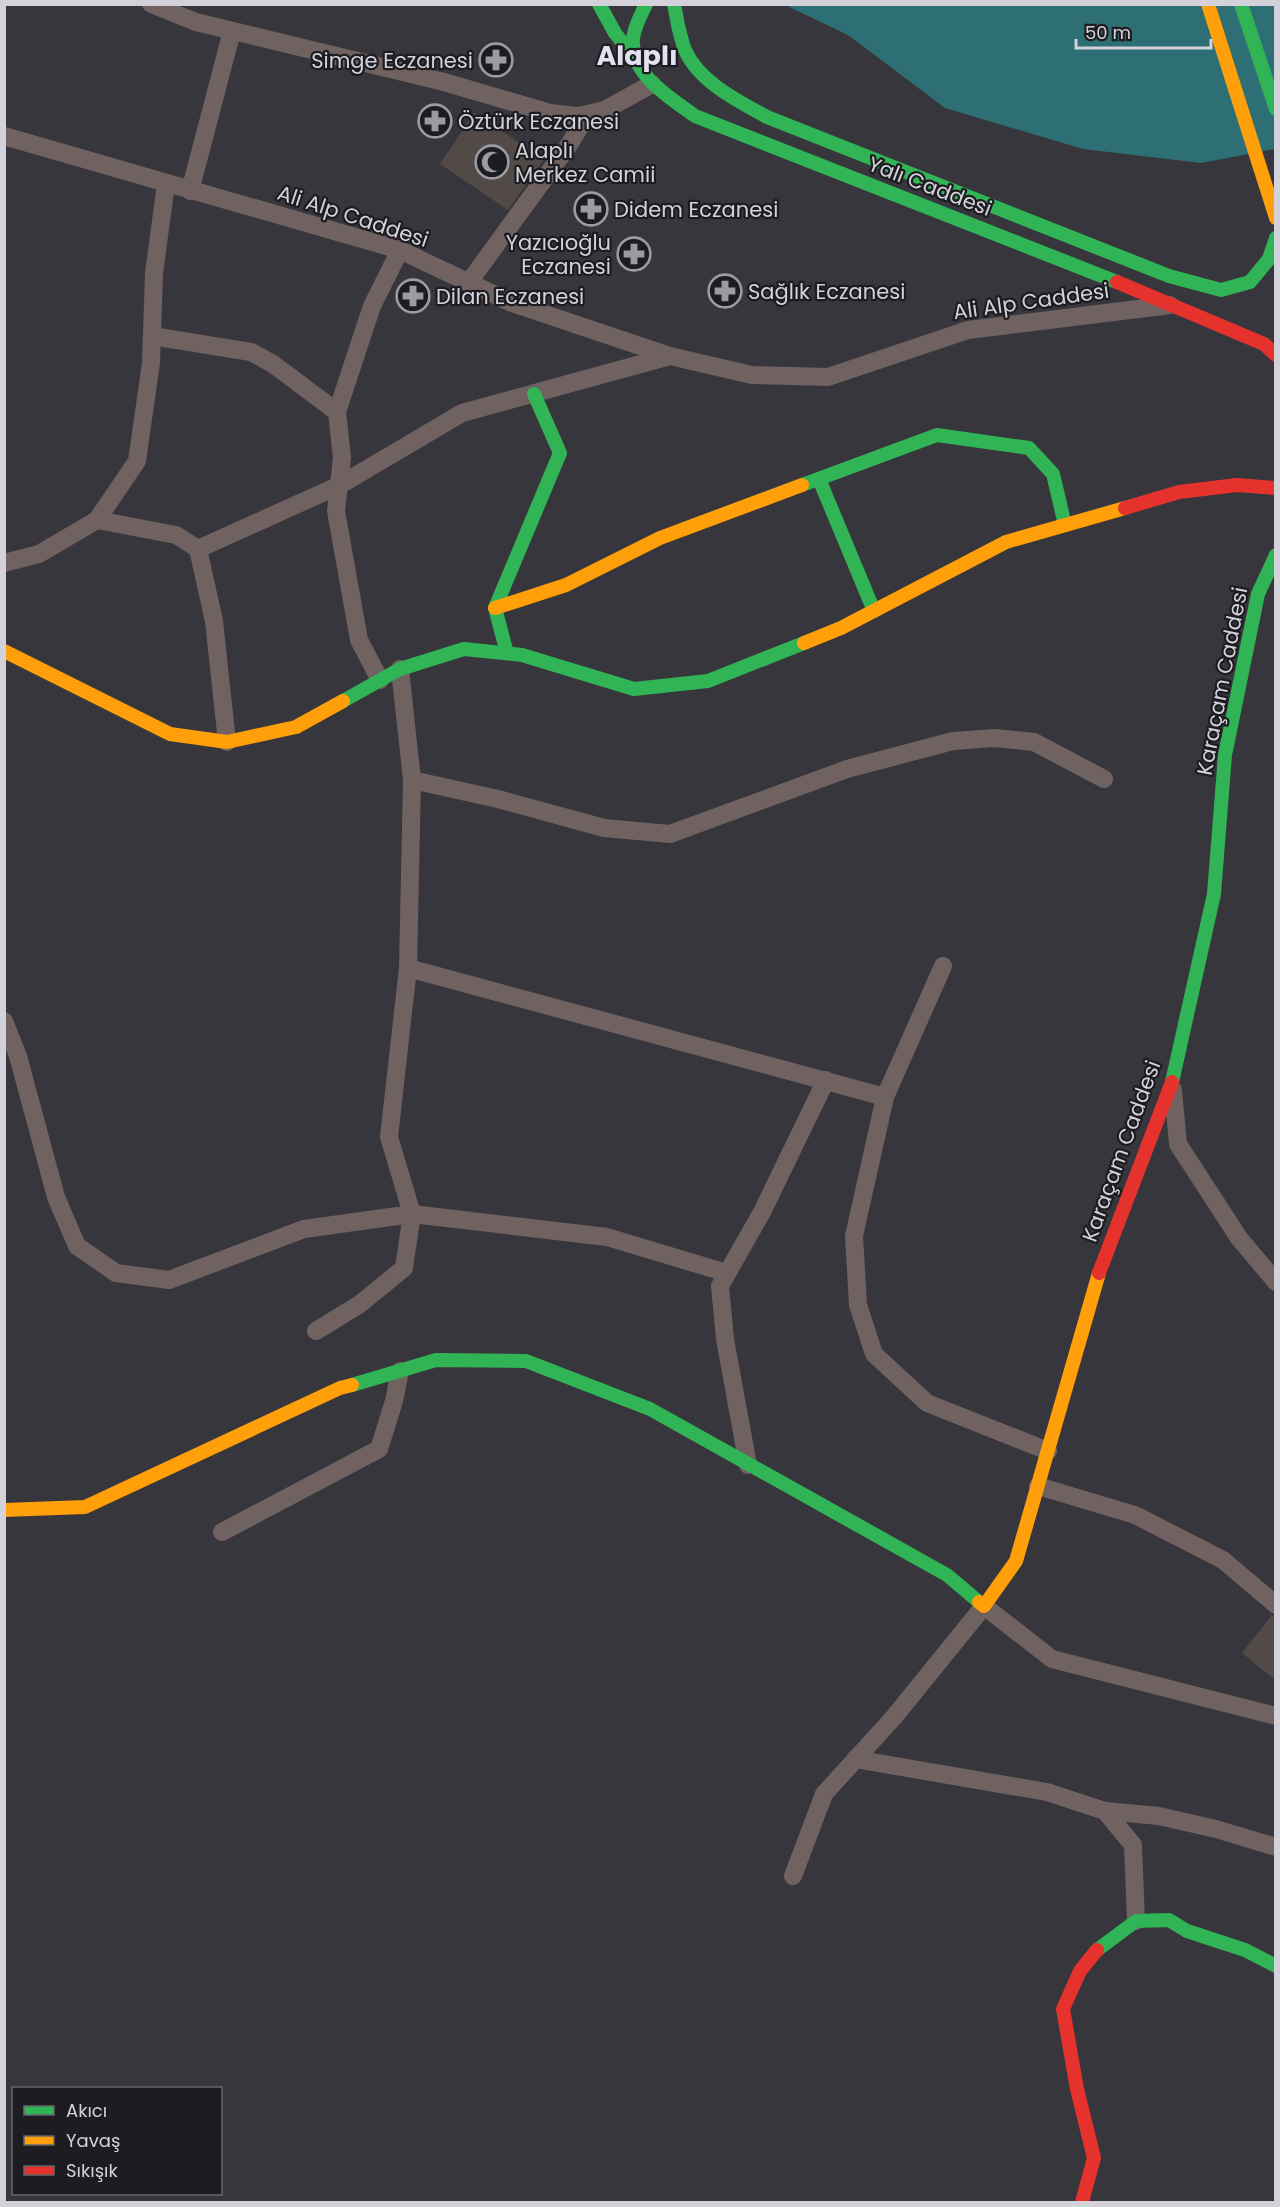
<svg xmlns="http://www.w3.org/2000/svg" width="1280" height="2207" viewBox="0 0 1280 2207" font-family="Poppins,sans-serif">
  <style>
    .water { fill: #2d6f74 }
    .building { fill: #524a47 }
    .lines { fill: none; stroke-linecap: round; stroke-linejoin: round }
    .street { stroke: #6f6261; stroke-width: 18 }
    .fast { stroke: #30b455; stroke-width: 14 }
    .slow { stroke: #ff9f0a; stroke-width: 14 }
    .jam { stroke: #e5322d; stroke-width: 14 }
    .labels { text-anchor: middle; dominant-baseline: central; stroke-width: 4.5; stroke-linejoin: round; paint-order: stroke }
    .poi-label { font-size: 21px; fill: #d3d2da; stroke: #1d1c21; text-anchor: start }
    .street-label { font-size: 21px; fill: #d3d2da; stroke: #1d1c21 }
    .district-label { font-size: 27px; font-weight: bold; fill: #e3e1f0; stroke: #1d1c21 }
  </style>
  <rect width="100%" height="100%" fill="#37363c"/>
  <polygon class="water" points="785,5 1275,5 1275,149 1201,163 1083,149 945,108 848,35"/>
  <g class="building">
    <polygon points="474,113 544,159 508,210 440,164"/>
    <polygon points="1272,1615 1275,1616 1275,1680 1242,1653"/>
  </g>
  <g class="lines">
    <g class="street">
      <polyline points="151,4 196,22 444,82 550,113 578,116 605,110 652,84"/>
      <polyline points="4,136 400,250 512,303 670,356 752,375 828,377 968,330 1170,305"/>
      <polyline points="190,191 232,31"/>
      <polyline points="469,282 569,145 585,118 578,116"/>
      <polyline points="152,336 251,352 273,364 337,412"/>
      <polyline points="97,520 176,535 198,549 214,621 227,742"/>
      <polyline points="198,549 340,485 462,413 670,356"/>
      <polyline points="4,563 39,554 97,520 137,461 151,363 154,273 166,184"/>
      <polyline points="380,680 359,640 336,511 342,458 337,412 372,306 400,250"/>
      <polyline points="412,780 498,799 604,828 670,834 847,769 953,741 995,738 1034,742 1104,779"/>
      <polyline points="943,966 885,1097 854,1236 858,1305 874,1354 927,1403 1048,1451"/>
      <polyline points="408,968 885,1097"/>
      <polyline points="4,1021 18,1056 56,1197 77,1246 116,1273 169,1280 304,1229 412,1214 607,1237 727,1273"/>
      <polyline points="1173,1090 1178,1144 1239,1238 1276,1282"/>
      <polyline points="316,1331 360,1304 404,1268 412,1214 389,1137 408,968 412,780 400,669"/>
      <polyline points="748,1465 725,1339 720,1286 762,1212 826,1080"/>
      <polyline points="1038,1486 1135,1515 1223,1560 1276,1605"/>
      <polyline points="222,1532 379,1449 394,1401 400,1371"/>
      <polyline points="855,1759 1047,1792 1105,1811 1133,1845 1136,1921"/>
      <polyline points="1105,1811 1159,1816 1216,1829 1276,1847"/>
      <polyline points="793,1876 824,1794 894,1717 984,1606 1052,1659 1276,1716"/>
    </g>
    <g class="fast">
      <polyline points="599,4 615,33 634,57"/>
      <path d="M646,4C641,15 634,27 633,39C630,75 671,98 695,116L1117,282"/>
      <path d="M674,4C677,19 679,35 685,50C699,82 738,101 767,117L1169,276L1221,290L1250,282L1269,259L1276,238"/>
      <polyline points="1241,4 1276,109"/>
      <polyline points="819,479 874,611"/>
      <polyline points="802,485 937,435 1029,448 1053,474 1065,525"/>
      <polyline points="507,653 495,608 560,453 534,394"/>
      <polyline points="343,701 400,669 464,649 522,655 634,689 708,681 804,643"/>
      <polyline points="1172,1082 1214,894 1225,755 1258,594 1276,555"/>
      <polyline points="352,1385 436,1360 526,1361 650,1409 947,1575 979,1602"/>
      <polyline points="1097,1950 1136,1921 1169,1920 1187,1931 1245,1950 1276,1966"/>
    </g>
    <g class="slow">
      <polyline points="1208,4 1276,218"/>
      <polyline points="495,608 566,585 660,538 802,485"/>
      <polyline points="804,643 841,628 1006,542 1125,508"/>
      <polyline points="4,651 170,734 227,742 296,727 343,701"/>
      <polyline points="4,1510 85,1507 340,1388 352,1385"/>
      <polyline points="979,1602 984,1606 1016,1561 1099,1273"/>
    </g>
    <g class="jam">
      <polyline points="1117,282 1264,344 1276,355"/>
      <polyline points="1125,508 1179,492 1237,485 1276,488"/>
      <polyline points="1099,1273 1172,1082"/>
      <polyline points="1082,2202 1094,2158 1077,2089 1063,2009 1080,1971 1097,1950"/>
    </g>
  </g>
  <defs>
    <g id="pharmacy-ring" transform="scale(1.725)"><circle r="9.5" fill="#1d1c21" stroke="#9c9ba3" stroke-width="1.5"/><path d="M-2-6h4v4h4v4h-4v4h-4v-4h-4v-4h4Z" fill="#9c9ba3"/></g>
    <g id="mosque-ring" transform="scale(1.725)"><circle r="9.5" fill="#1d1c21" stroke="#9c9ba3" stroke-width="1.5"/><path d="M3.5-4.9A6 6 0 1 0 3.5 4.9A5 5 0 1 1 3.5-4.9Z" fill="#9c9ba3"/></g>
  </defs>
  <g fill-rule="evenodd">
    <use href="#pharmacy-ring" x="496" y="60"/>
    <use href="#pharmacy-ring" x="435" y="121"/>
    <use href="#mosque-ring" x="492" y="162"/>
    <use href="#pharmacy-ring" x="591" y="209"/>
    <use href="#pharmacy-ring" x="634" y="254"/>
    <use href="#pharmacy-ring" x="725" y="291"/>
    <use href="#pharmacy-ring" x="413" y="296"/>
  </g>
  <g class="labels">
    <g class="poi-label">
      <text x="473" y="60" text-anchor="end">Simge Eczanesi</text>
      <text x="458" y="121">Öztürk Eczanesi</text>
      <text x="515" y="150">Alaplı<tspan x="515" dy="24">Merkez Camii</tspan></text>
      <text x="614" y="209">Didem Eczanesi</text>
      <text x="611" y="242" text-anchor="end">Yazıcıoğlu<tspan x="611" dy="24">Eczanesi</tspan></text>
      <text x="748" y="291">Sağlık Eczanesi</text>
      <text x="436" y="296">Dilan Eczanesi</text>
    </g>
    <g class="street-label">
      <text transform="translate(930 186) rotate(21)">Yalı Caddesi</text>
      <text transform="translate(353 216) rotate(18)">Ali Alp Caddesi</text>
      <text transform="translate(1031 301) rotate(-8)">Ali Alp Caddesi</text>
      <text transform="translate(1222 681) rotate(-79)">Karaçam Caddesi</text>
      <text transform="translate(1121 1151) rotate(-70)">Karaçam Caddesi</text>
    </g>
    <g class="district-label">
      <text x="637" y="55">Alaplı</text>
    </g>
  </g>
  <rect width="1280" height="2207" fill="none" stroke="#d3d2da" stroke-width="12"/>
  <rect x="12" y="2087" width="210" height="108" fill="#1d1c21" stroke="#66656b" stroke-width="1.5"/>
  <rect x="24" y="2106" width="30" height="9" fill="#30b455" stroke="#66656b" stroke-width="1.5"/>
  <text x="66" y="2117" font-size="18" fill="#d3d2da">Akıcı</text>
  <rect x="24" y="2136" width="30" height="9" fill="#ff9f0a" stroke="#66656b" stroke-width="1.5"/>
  <text x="66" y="2147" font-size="18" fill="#d3d2da">Yavaş</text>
  <rect x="24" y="2166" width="30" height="9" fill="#e5322d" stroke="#66656b" stroke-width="1.5"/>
  <text x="66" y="2177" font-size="18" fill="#d3d2da">Sıkışık</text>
  <path d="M1076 39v9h135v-9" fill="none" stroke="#d3d2da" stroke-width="3"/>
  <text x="1085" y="39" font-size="18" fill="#d3d2da" stroke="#1d1c21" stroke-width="4.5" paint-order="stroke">50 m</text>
</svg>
